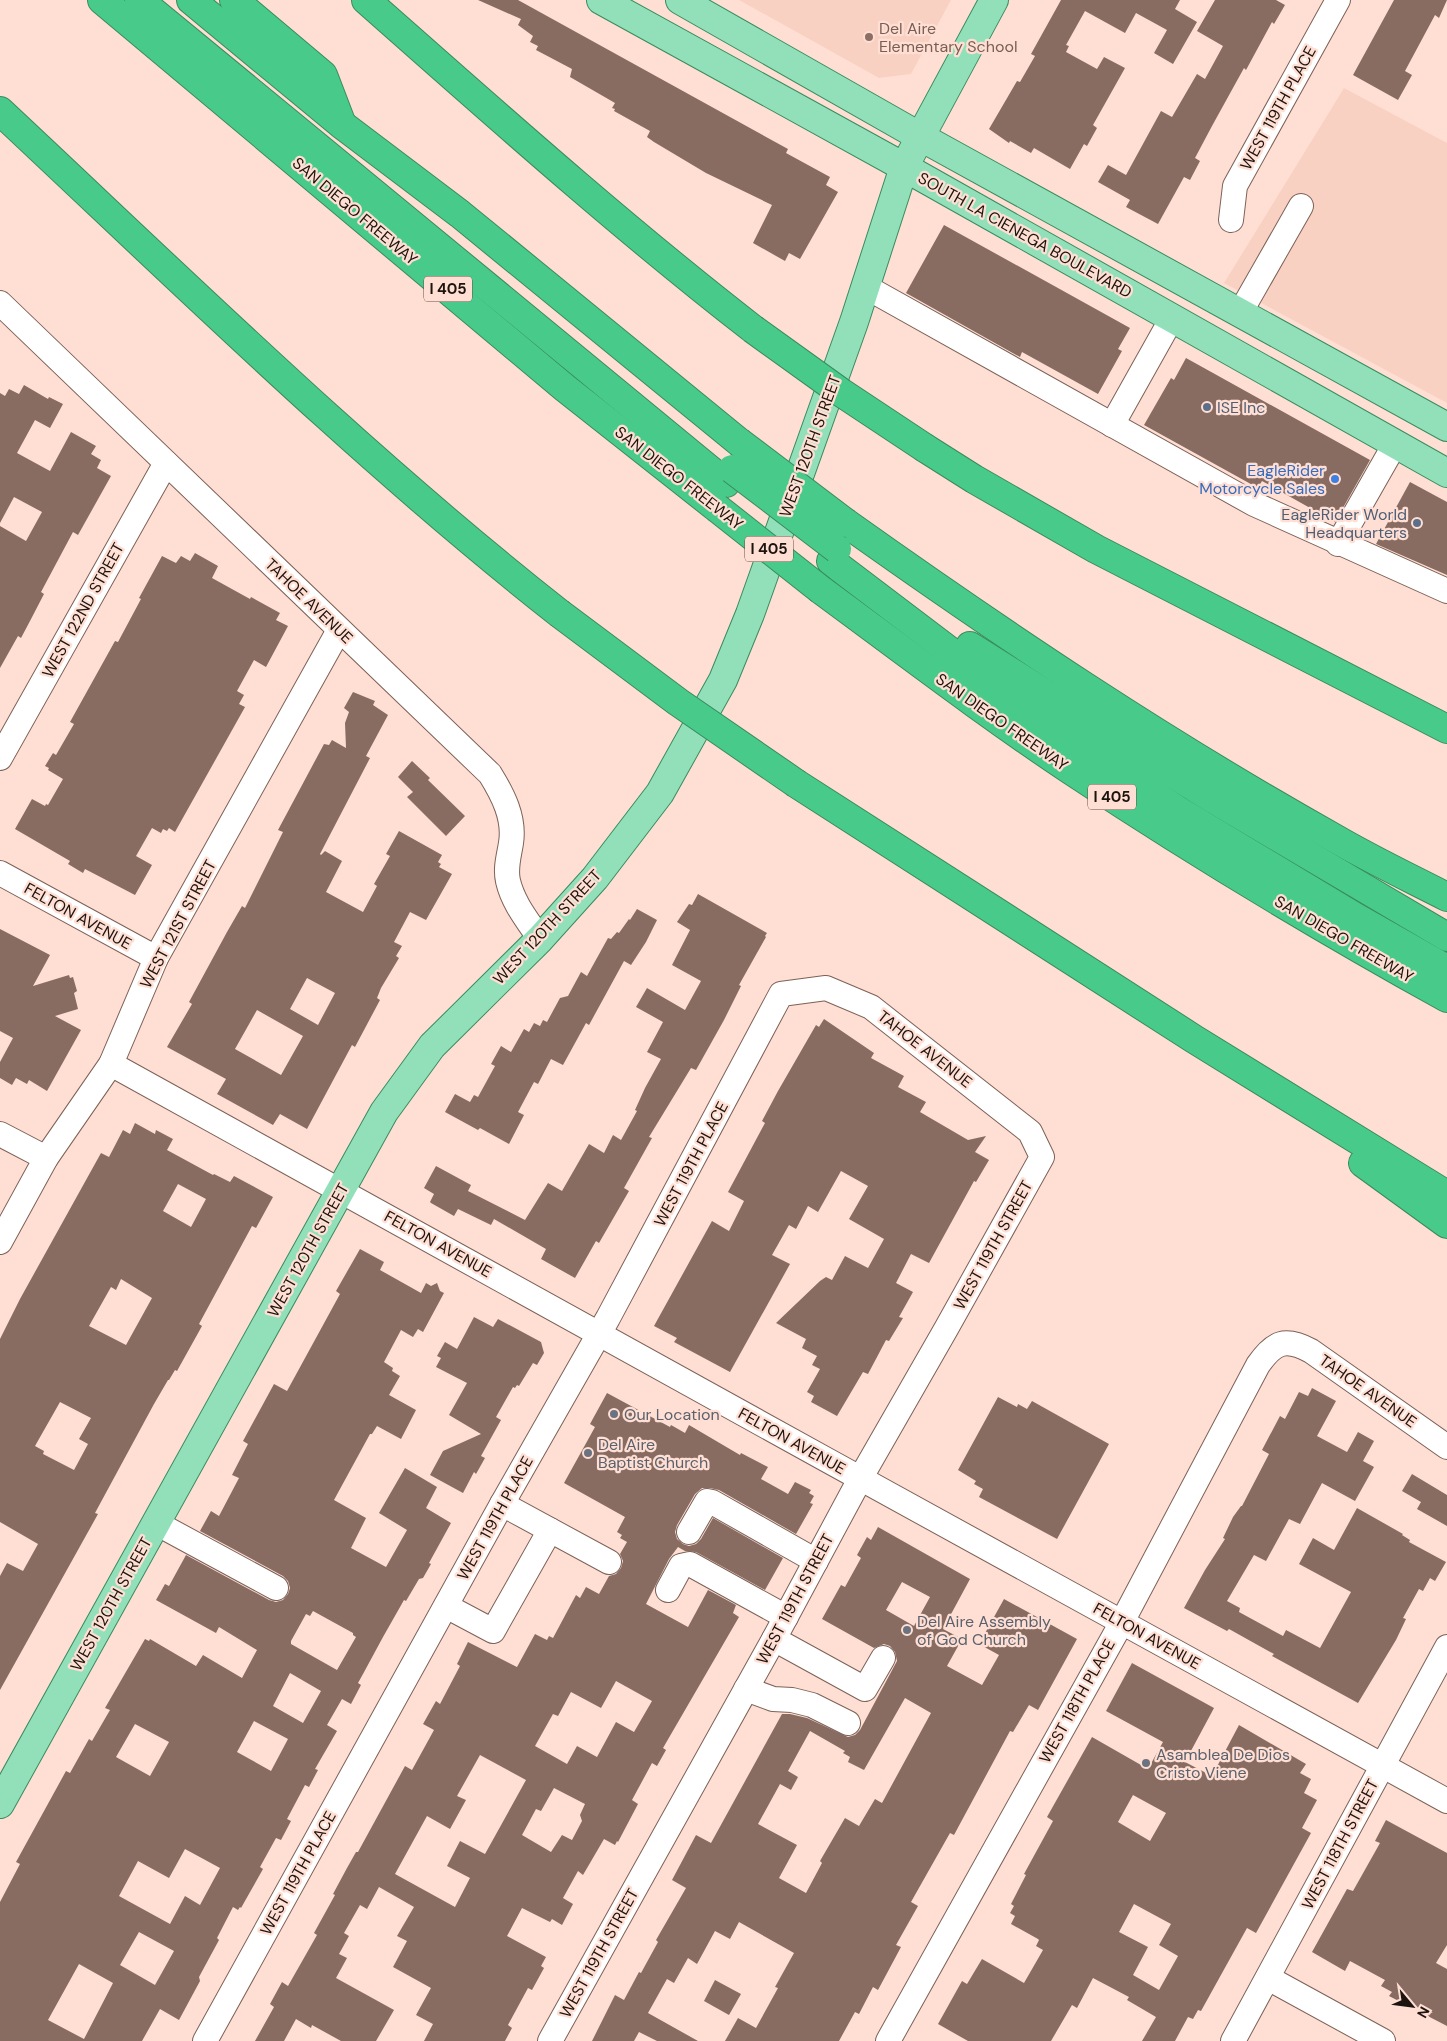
<svg xmlns="http://www.w3.org/2000/svg" width="1447" height="2041" viewBox="0 0 1447 2041" font-family="'DM Sans',sans-serif">
  <style>
    .built { fill: #f9d1c3 }
    .building { fill: #886c62; fill-rule: evenodd }
    .lines { fill: none; stroke-linecap: round; stroke-linejoin: round }
    .minor-casing { stroke: #7c6157; stroke-width: 26 }
    .major-casing { stroke: #398b5f; stroke-width: 30 }
    .highway-casing { stroke: #398b5f; stroke-width: 30 }
    .minor { stroke: #fff; stroke-width: 24 }
    .major { stroke: #91e0b9; stroke-width: 28 }
    .highway { stroke: #48cb8a; stroke-width: 28 }
    .highway-bridge-casing { stroke: #398b5f; stroke-width: 30; stroke-linecap: butt }
    .highway-bridge { stroke: #48cb8a; stroke-width: 28 }
    .education-dot { fill: #8d6e63; stroke: #ffdfd3; stroke-width: 2 }
    .service-dot { fill: #5c6f8a; stroke: #ffdfd3; stroke-width: 2 }
    .shop-dot { fill: #3f7fe0; stroke: #ffdfd3; stroke-width: 2 }
    .worship-dot { fill: #6b7280; stroke: #ffdfd3; stroke-width: 2 }
    .labels { text-anchor: middle; dominant-baseline: central; stroke-width: 4.5; stroke-linejoin: round; paint-order: stroke }
    .shield { fill: #ffdfd3; stroke: #61504a; stroke-width: 1 }
    .shield-label { font-size: 15px; font-weight: bold; fill: #1d130f }
    .education-label { font-size: 16px; fill: #785e54; stroke: #ffdfd3; text-anchor: start }
    .street-label { font-size: 16px; fill: #1d130f; stroke: #ffdfd3 }
    .service-label { font-size: 16px; fill: #4e5e75; stroke: #ffdfd3; text-anchor: start }
    .shop-label { font-size: 16px; fill: #366cbe; stroke: #ffdfd3; text-anchor: end }
    .worship-label { font-size: 16px; fill: #5b616d; stroke: #ffdfd3; text-anchor: start }
  </style>
  <rect width="100%" height="100%" fill="#ffdfd3"/>
  <g class="built">
    <polygon points="739,0 951,0 911,74 879,78"/>
    <polygon points="1344,88 1447,143 1447,403 1224,283"/>
  </g>
  <g class="building">
    <polygon points="478,0 518,0 788,149 786,153 830,177 826,185 838,192 800,259 789,253 785,261 753,243 772,205 706,173 654,142 647,137 650,131 614,111 615,109 612,108 615,103 570,77 572,69 536,50 538,46 530,42 533,36 518,25 521,19"/>
    <polygon points="1061,0 1180,0 1175,9 1197,22 1173,64 1154,53 1167,30 1136,13 1125,33 1085,11 1066,45 1069,46 1066,52 1097,69 1104,57 1125,68 1093,125 1097,128 1087,146 1084,144 1070,169 1034,148 1031,153 1010,141 1009,143 989,129 1017,81 1020,82 1035,56 1031,54"/>
    <polygon points="1215,0 1276,0 1285,5 1274,24 1272,22 1246,70 1244,68 1212,126 1195,158 1200,161 1190,180 1184,177 1158,224 1126,207 1130,200 1098,182 1108,165 1126,175 1161,111 1172,117 1197,74 1205,79 1223,46 1197,31"/>
    <polygon points="1394,0 1447,0 1439,18 1435,15 1405,71 1412,75 1398,100 1353,75"/>
    <polygon points="944,225 1130,328 1118,349 1122,351 1098,394 1022,352 1020,357 906,293"/>
    <polygon points="1186,358 1370,460 1335,522 1262,481 1258,488 1144,425 1171,378 1174,380"/>
    <polygon points="24,385 48,399 49,397 63,404 50,428 35,420 17,453 50,471 71,432 96,446 91,454 101,460 97,468 111,476 78,535 73,532 41,592 44,594 30,621 21,638 18,636 0,668 0,526 26,541 42,512 14,497 0,523 0,393 5,396 9,389 19,394"/>
    <polygon points="1410,482 1447,502 1447,575 1376,544"/>
    <polygon points="195,553 218,566 212,578 250,599 251,597 280,613 276,620 288,626 266,667 254,660 237,691 244,695 239,704 245,707 175,832 169,828 167,831 163,829 161,833 152,828 136,856 152,865 135,895 85,869 83,873 68,864 70,861 15,829 32,799 45,806 46,804 48,805 63,779 48,770 49,768 45,766 53,753 56,755 74,724 70,722 115,641 118,642 141,599 139,598 162,556 176,563 181,556 190,561"/>
    <path d="M353,692L375,701L373,705L388,715L366,756L370,758L320,854L321,855L325,851L342,861L326,892L363,912L377,886L374,884L390,856L386,854L399,831L442,855L438,862L441,864L439,867L452,874L426,920L410,912L394,942L402,946L396,956L399,958L381,988L377,998L380,1000L355,1047L352,1045L307,1129L280,1114L273,1125L217,1094L226,1079L167,1047L192,1004L189,1002L227,932L242,906L245,908L283,832L278,830L324,744L329,745L332,740L346,748L345,723L349,712L344,708ZM307,978L335,993L318,1025L290,1009ZM257,1010L303,1036L281,1075L235,1049Z"/>
    <polygon points="412,761 430,778 428,780 465,816 446,836 407,797 413,792 398,777"/>
    <polygon points="698,894 767,933 765,936 766,937 739,985 741,986 724,1020 696,1070 691,1068 649,1137 652,1138 624,1188 629,1191 599,1243 596,1241 575,1278 541,1259 546,1249 494,1219 491,1225 458,1209 454,1216 431,1203 430,1202 434,1194 424,1188 436,1166 471,1185 468,1191 525,1220 548,1183 562,1191 589,1144 604,1153 613,1135 621,1140 637,1111 635,1110 645,1088 661,1059 647,1052 663,1022 636,1007 647,988 685,1010 701,981 672,965 690,930 677,922 689,904 692,905"/>
    <polygon points="637,909 657,920 646,942 631,965 624,961 589,1025 586,1023 563,1065 551,1059 538,1084 534,1082 518,1112 524,1115 509,1144 480,1128 478,1130 445,1112 455,1094 470,1102 474,1095 478,1097 495,1066 491,1064 501,1046 511,1052 524,1029 529,1032 534,1023 540,1026 543,1020 547,1022 560,998 568,996 581,972 587,976 608,938 611,939 617,932 619,933 629,919 630,920"/>
    <polygon points="0,929 50,955 33,986 69,975 70,978 73,977 77,991 74,993 78,1009 55,1016 81,1030 47,1091 29,1080 27,1084 16,1078 12,1085 0,1078 0,1062 13,1038 0,1031"/>
    <polygon points="824,1019 874,1053 871,1058 904,1076 898,1087 926,1102 920,1112 968,1140 986,1136 975,1152 989,1160 976,1182 974,1181 929,1263 911,1254 896,1283 913,1292 899,1317 903,1318 889,1341 886,1340 868,1374 863,1372 837,1416 811,1402 814,1396 807,1392 820,1369 812,1365 817,1356 802,1348 806,1339 776,1323 820,1281 826,1277 832,1280 845,1256 868,1268 884,1239 849,1219 868,1186 841,1171 818,1212 808,1206 796,1229 789,1225 772,1255 790,1264 730,1372 674,1342 677,1338 654,1326 712,1221 729,1231 744,1201 728,1192 765,1123 762,1121 778,1091 816,1025 819,1027"/>
    <path d="M135,1123L155,1134L156,1130L173,1139L167,1150L213,1175L214,1174L230,1182L234,1176L273,1197L256,1228L252,1226L199,1324L202,1326L177,1371L175,1370L169,1380H168L154,1404L95,1513L98,1514L0,1690V1576L7,1563L23,1571L38,1544L0,1522V1339L20,1299L101,1153L109,1157L123,1130L130,1134ZM178,1184L206,1199L191,1227L163,1211ZM121,1279L152,1298L126,1345L89,1326L111,1287L116,1290ZM60,1402L91,1418L79,1439L88,1444L74,1470L43,1454L44,1451L35,1446Z"/>
    <path d="M360,1249L384,1262L380,1270L421,1293L426,1283L431,1286L437,1283L440,1291L444,1293L423,1332L418,1329L413,1337L401,1330L384,1362L393,1368L392,1371L400,1376L389,1395L416,1410L401,1439L377,1426L372,1434H370L334,1500L366,1518L351,1548L386,1567L407,1530L379,1513L405,1468L437,1487L426,1508L451,1523L429,1563L431,1564L423,1578L419,1579L406,1601L404,1600L383,1637L363,1674L358,1683L361,1685L351,1704L342,1699L327,1725L337,1731L315,1769L318,1770L309,1787L305,1785L287,1819L291,1821L281,1840L276,1838L260,1867L263,1869L241,1908L240,1907L238,1910L233,1907L217,1938L219,1940L199,1977L200,1981L179,2020L160,2009L142,2041H0V1902L20,1864L16,1862L66,1771L70,1773L89,1739L92,1741L110,1710L105,1708L145,1639L149,1641L150,1639L196,1666L203,1655L242,1678L257,1650L219,1627L216,1633L156,1600L165,1584L169,1586L186,1555L269,1600L276,1602L283,1600L288,1594L290,1588L288,1581L283,1576L200,1531L211,1511L219,1516L239,1478L232,1475L248,1444L243,1441L274,1384L287,1391L340,1294L336,1291ZM313,1611L353,1633V1635L356,1637L337,1670L291,1644V1641L306,1614L310,1616ZM290,1673L321,1691L303,1723L273,1706ZM254,1721L288,1739L271,1771L237,1752ZM135,1724L169,1742L150,1776L116,1757ZM185,1849L220,1868L200,1905L185,1896L170,1924L119,1896L138,1861L169,1878ZM139,1932L174,1951L155,1985L120,1965ZM79,1964L113,1983L84,2039L48,2020Z"/>
    <polygon points="474,1317 493,1327 498,1319 541,1342 544,1353 537,1365 533,1363 519,1386 517,1385 515,1388 513,1387 496,1417 501,1420 481,1456 485,1458 476,1474 474,1472 463,1493 430,1475 443,1451 481,1434 449,1415 467,1383 436,1367 441,1358 437,1356 445,1342 457,1349"/>
    <polygon points="1312,1388 1336,1401 1317,1436 1347,1452 1358,1432 1374,1441 1363,1461 1374,1467 1355,1501 1322,1483 1300,1524 1289,1519 1266,1561 1254,1555 1227,1601 1240,1608 1239,1612 1283,1636 1286,1630 1320,1648 1351,1592 1299,1564 1313,1538 1334,1550 1357,1508 1403,1534 1402,1535 1410,1540 1409,1542 1446,1562 1435,1581 1430,1578 1423,1591 1419,1589 1403,1618 1406,1619 1396,1640 1358,1703 1272,1656 1274,1654 1229,1629 1227,1631 1184,1608 1205,1570 1225,1539 1223,1538 1233,1517 1241,1506 1242,1506 1269,1454 1262,1450 1280,1416 1285,1419 1299,1392 1308,1396"/>
    <path d="M607,1393L670,1427L671,1425L685,1433L689,1425L740,1455L741,1453L768,1467L761,1479L788,1494L795,1482L811,1490L809,1493L814,1496L810,1503L813,1504L796,1534L719,1490L710,1488H702L695,1494L677,1525L675,1532L677,1539L683,1544L689,1546L696,1544L701,1539L713,1518L783,1558L765,1590L696,1552L685,1551L678,1547L669,1559L646,1604L688,1627L708,1590L736,1605L733,1613L739,1617L663,1748L666,1750L657,1766L652,1763L632,1800L638,1804L618,1842L617,1841L615,1845L604,1839L583,1875L578,1871L563,1898L573,1904L562,1925L552,1919L550,1922L522,1908L507,1936L546,1957L541,1966L544,1968L532,1990L528,1988L508,2025L512,2028L505,2041H424L433,2024L416,2015L431,1988L393,1967L407,1941L397,1936L414,1907L379,1887L367,1909L360,1905L344,1933L349,1936L339,1954L347,1958L336,1978L394,2010L376,2041H341L312,2025L311,2028L296,2019L284,2041H255L274,2007L270,2004L282,1982L288,1986L317,1935L314,1933L335,1895L333,1894L347,1868L356,1852H358L405,1766L412,1770L434,1730L423,1724L436,1701L440,1704L460,1666L457,1664L468,1642L517,1667L535,1634L547,1640L549,1636L553,1638L576,1595L580,1598L586,1587L599,1594L609,1576L616,1574L621,1568L623,1561L620,1554L627,1542L620,1538L622,1535L617,1532L625,1517L564,1483L595,1427L590,1424ZM616,1681L652,1701L634,1732L616,1722L597,1757L577,1746L567,1764L535,1746L553,1714L558,1716L571,1692L601,1708ZM480,1755L526,1780L485,1854L460,1841L447,1866L470,1878L455,1907L395,1874L427,1816L450,1829L466,1800L457,1796ZM554,1788L585,1804L580,1815L582,1821L572,1840L562,1835L551,1852L522,1835L536,1809L541,1811Z"/>
    <polygon points="998,1397 1017,1407 1018,1404 1027,1409 1032,1401 1109,1444 1057,1539 979,1497 983,1489 974,1484 976,1481 958,1470"/>
    <polygon points="1412,1474 1447,1495 1447,1526 1417,1509 1421,1502 1402,1491"/>
    <path d="M878,1527L970,1579L943,1629L962,1639L947,1666L982,1685L999,1655L979,1644L1004,1599L1077,1639L1038,1710L1029,1705L1013,1732L1010,1731L954,1835L950,1833L911,1902L918,1906L896,1945L901,1947L878,1990L873,1987L859,2014L855,2012L839,2041H725L738,2018L756,2028L778,1988L775,1987L794,1953L739,1922L730,1939L715,1931L697,1964L688,1958L674,1983L667,1979L648,2013L698,2041H657L639,2032L634,2041H592L615,1995L624,2000L639,1972L641,1973L658,1942L656,1940L686,1888L672,1880L696,1835L711,1843L782,1714H790L807,1718L848,1737L855,1735L860,1730L897,1661L895,1652L890,1646L884,1644L874,1648L822,1619L841,1585L845,1587L861,1558L857,1555L867,1537L871,1540ZM902,1582L930,1597L914,1626L886,1610ZM905,1698L931,1713L882,1803L875,1799L859,1826L845,1818L820,1861L822,1863L806,1893L779,1878L797,1845L758,1824L780,1784L791,1790L798,1777L788,1771L810,1731L845,1751L843,1753L850,1757L848,1762L864,1770Z"/>
    <path d="M1132,1663L1214,1708L1185,1762L1212,1776L1239,1725L1306,1764L1300,1773L1311,1779L1304,1793L1317,1800L1302,1828L1311,1833L1256,1933L1247,1928L1201,2011L1198,2010L1193,2019L1188,2017L1175,2041H1142L1156,2017L1127,2000L1129,1997L1093,1978L1077,2008L1072,2005L1051,2041H968L938,2024L962,1981L967,1984L982,1959L1024,1983L1043,1950L1036,1946L1039,1940L1038,1939L1011,1924L1015,1916L1010,1913L1014,1906L1011,1904L1026,1875L1024,1874L1053,1821L1047,1817L1092,1737L1148,1769L1163,1742L1106,1711ZM1133,1795L1166,1813L1150,1841L1118,1822ZM1134,1904L1171,1924L1159,1945L1178,1956L1159,1990L1133,1975L1148,1947L1119,1932Z"/>
    <polygon points="1386,1820 1447,1853 1447,1945 1436,1963 1447,1969 1447,2026 1389,1996 1392,1992 1381,1986 1385,1980 1350,1961 1345,1971 1312,1952 1347,1889 1353,1891 1380,1843 1375,1841"/>
    <polygon points="715,1980 741,1994 729,2015 704,2001"/>
  </g>
  <g class="lines">
    <g class="minor-casing">
      <g id="minor">
        <polyline points="1231,220 1235,186 1338,0"/>
        <polyline points="866,287 1254,504 1447,591"/>
        <path d="M0,303L490,774C503,795 515,818 511,843C509,856 505,868 508,881C513,903 528,921 540,939"/>
        <polyline points="1240,313 1301,206"/>
        <polyline points="1112,425 1172,318"/>
        <polyline points="1338,544 1395,444"/>
        <polyline points="0,758 166,463"/>
        <polyline points="0,873 156,958"/>
        <path d="M111,1064C557,1309 1000,1558 1447,1801"/>
        <polyline points="0,1134 46,1158"/>
        <polyline points="0,1242 46,1158 111,1064 156,958 339,630"/>
        <polyline points="502,1504 609,1562"/>
        <polyline points="156,1523 276,1588"/>
        <polyline points="689,1532 707,1501 712,1502 816,1561"/>
        <polyline points="668,1590 681,1566 690,1564 786,1617"/>
        <polyline points="446,1606 493,1631 550,1530"/>
        <polyline points="774,1639 865,1689 883,1658"/>
        <polyline points="746,1689 773,1699 792,1700 812,1705 848,1723"/>
        <polyline points="1268,1978 1383,2041"/>
        <polyline points="205,2041 502,1504 608,1318 781,994 826,988 871,1007 1030,1132 1042,1157 946,1329 860,1479 774,1639 550,2041"/>
        <path d="M888,2041L1122,1622L1258,1365C1274,1342 1285,1337 1311,1351L1447,1447"/>
        <polyline points="1233,2041 1447,1647"/>
      </g>
    </g>
    <g class="major-casing">
      <g id="major">
        <polyline points="601,0 904,167 1447,473"/>
        <polyline points="680,0 919,136 1447,427"/>
        <polyline points="0,1804 384,1112 432,1046 540,939 595,878 660,793 723,680 750,614 854,322 904,167 994,0"/>
      </g>
    </g>
    <g class="highway-casing">
      <g id="highway">
        <polyline points="102,0 565,388 717,508"/>
        <polyline points="139,0 726,483"/>
        <polyline points="191,0 341,124 460,214 739,442"/>
        <polyline points="234,0 323,75 341,122"/>
        <path d="M366,0C493,112 619,225 753,329"/>
        <path d="M0,111C183,282 362,458 559,613"/>
        <polyline points="925,448 974,479 1096,549 1447,729"/>
        <path d="M846,523C1005,636 1166,744 1336,839C1372,860 1410,878 1447,897"/>
        <polyline points="831,561 1009,696 1179,811 1357,918 1447,969"/>
        <path d="M821,590C904,651 986,714 1072,771C1194,852 1319,927 1447,998"/>
        <polyline points="970,646 1208,796 1447,937"/>
        <polyline points="797,784 1194,1039 1447,1195"/>
        <polyline points="1363,1163 1447,1224"/>
      </g>
    </g>
    <use href="#minor" class="minor"/>
    <use href="#major" class="major"/>
    <use href="#highway" class="highway"/>
    <g class="highway-bridge-casing">
      <g id="highway-bridge">
        <polyline points="753,329 842,393 925,448"/>
        <polyline points="739,442 846,523"/>
        <polyline points="732,469 837,549"/>
        <polyline points="717,508 821,590"/>
        <polyline points="559,613 678,702 797,784"/>
      </g>
    </g>
    <use href="#highway-bridge" class="highway-bridge"/>
  </g>
  <circle class="education-dot" cx="869" cy="37" r="5"/>
  <g class="service-dot">
    <circle cx="1207" cy="407" r="5"/>
    <circle cx="1417" cy="523" r="5"/>
  </g>
  <circle class="shop-dot" cx="1335" cy="479" r="5"/>
  <g class="worship-dot">
    <circle cx="614" cy="1414" r="5"/>
    <circle cx="588" cy="1453" r="5"/>
    <circle cx="907" cy="1630" r="5"/>
    <circle cx="1146" cy="1763" r="5"/>
  </g>
  <g class="labels">
    <g class="shield">
      <rect x="424" y="276.5" width="48" height="25" rx="4"/>
      <rect x="745" y="536.5" width="48" height="25" rx="4"/>
      <rect x="1088" y="784.5" width="48" height="25" rx="4"/>
    </g>
    <g class="shield-label">
      <text x="448" y="289">I 405</text>
      <text x="769" y="549">I 405</text>
      <text x="1112" y="797">I 405</text>
    </g>
    <g class="education-label">
      <text x="879" y="28">Del Aire<tspan x="879" dy="18">Elementary School</tspan></text>
    </g>
    <g class="street-label">
      <text transform="translate(1278 108) rotate(-61)">WEST 119TH PLACE</text>
      <text transform="translate(355 211) rotate(40)">SAN DIEGO FREEWAY</text>
      <text transform="translate(1025 235) rotate(29)">SOUTH LA CIENEGA BOULEVARD</text>
      <text transform="translate(810 446) rotate(-70)">WEST 120TH STREET</text>
      <text transform="translate(679 478) rotate(38)">SAN DIEGO FREEWAY</text>
      <text transform="translate(309 601) rotate(44)">TAHOE AVENUE</text>
      <text transform="translate(83 610) rotate(-61)">WEST 122ND STREET</text>
      <text transform="translate(1002 722) rotate(35)">SAN DIEGO FREEWAY</text>
      <text transform="translate(78 916) rotate(29)">FELTON AVENUE</text>
      <text transform="translate(178 924) rotate(-62)">WEST 121ST STREET</text>
      <text transform="translate(547 927) rotate(-47)">WEST 120TH STREET</text>
      <text transform="translate(1344 939) rotate(30)">SAN DIEGO FREEWAY</text>
      <text transform="translate(925 1049) rotate(38)">TAHOE AVENUE</text>
      <text transform="translate(691 1164) rotate(-62)">WEST 119TH PLACE</text>
      <text transform="translate(438 1244) rotate(29)">FELTON AVENUE</text>
      <text transform="translate(993 1245) rotate(-61)">WEST 119TH STREET</text>
      <text transform="translate(308 1250) rotate(-61)">WEST 120TH STREET</text>
      <text transform="translate(1368 1391) rotate(35)">TAHOE AVENUE</text>
      <text transform="translate(792 1441) rotate(29)">FELTON AVENUE</text>
      <text transform="translate(495 1518) rotate(-61)">WEST 119TH PLACE</text>
      <text transform="translate(795 1599) rotate(-62)">WEST 119TH STREET</text>
      <text transform="translate(111 1604) rotate(-61)">WEST 120TH STREET</text>
      <text transform="translate(1147 1636) rotate(29)">FELTON AVENUE</text>
      <text transform="translate(1077 1701) rotate(-61)">WEST 118TH PLACE</text>
      <text transform="translate(1340 1844) rotate(-62)">WEST 118TH STREET</text>
      <text transform="translate(298 1873) rotate(-61)">WEST 119TH PLACE</text>
      <text transform="translate(599 1953) rotate(-61)">WEST 119TH STREET</text>
    </g>
    <g class="service-label">
      <text x="1217" y="407">ISE Inc</text>
      <text x="1407" y="514" text-anchor="end">EagleRider World<tspan x="1407" dy="18">Headquarters</tspan></text>
    </g>
    <g class="shop-label">
      <text x="1325" y="470">EagleRider<tspan x="1325" dy="18">Motorcycle Sales</tspan></text>
    </g>
    <g class="worship-label">
      <text x="624" y="1414">Our Location</text>
      <text x="598" y="1444">Del Aire<tspan x="598" dy="18">Baptist Church</tspan></text>
      <text x="917" y="1621">Del Aire Assembly<tspan x="917" dy="18">of God Church</tspan></text>
      <text x="1156" y="1754">Asamblea De Dios<tspan x="1156" dy="18">Cristo Viene</tspan></text>
    </g>
  </g>
  <g transform="translate(1412 2006) rotate(119)" stroke="#ffdfd3" stroke-width="4" paint-order="stroke">
  <path d="M0-4L9 19L0 12L-9 19Z" fill="#1d130f"/>
  <text y="-8" font-size="14" font-weight="bold" text-anchor="middle" fill="#1d130f">N</text>
  </g>
</svg>
